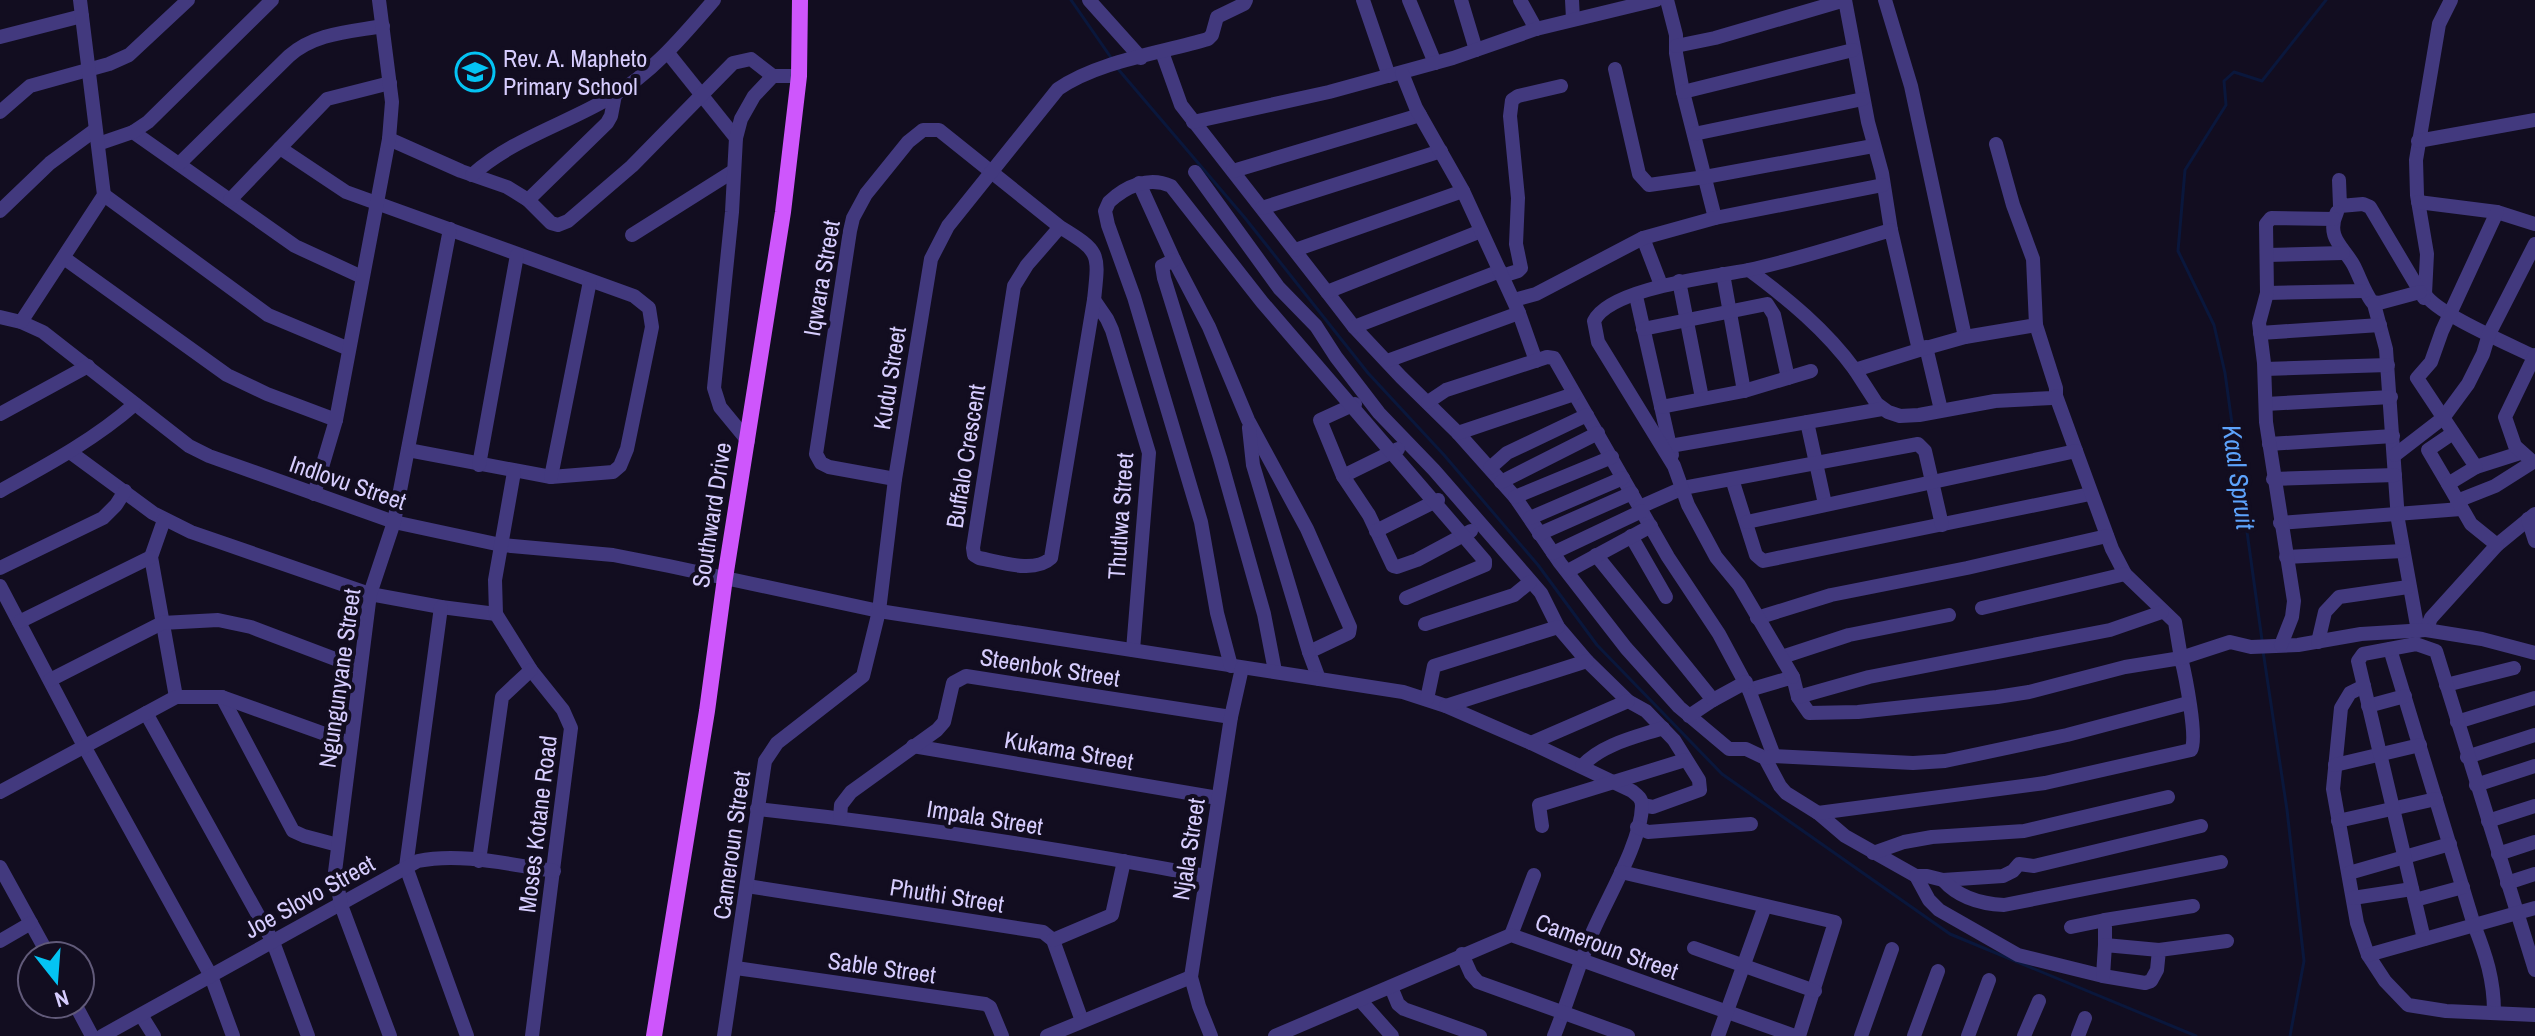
<svg xmlns="http://www.w3.org/2000/svg" width="2535" height="1036" viewBox="0 0 2535 1036" font-family="'Archivo Narrow',sans-serif">
  <style>
    .lines { fill: none; stroke-linecap: round; stroke-linejoin: round }
    .stream { stroke: #0a173c; stroke-width: 3 }
    .minor { stroke: #42397e; stroke-width: 14 }
    .major { stroke: #ce56fc; stroke-width: 16 }
    .labels { text-anchor: middle; dominant-baseline: central; stroke-width: 8; stroke-linejoin: round; paint-order: stroke }
    .poi-label { font-size: 24px; fill: #d7cdfe; stroke: #120d20; text-anchor: start }
    .street-label { font-size: 24px; fill: #d7cdfe; stroke: #120d20 }
    .water-label { font-size: 26px; font-style: italic; fill: #5da3fc; stroke: #120d20 }
  </style>
  <rect width="100%" height="100%" fill="#120d20"/>
  <g class="lines">
    <g class="stream">
      <polyline points="1071,0 1112,59"/>
      <polyline points="1118,69 1245,218 1368,373 1444,455 1538,565 1597,645 1722,774 1950,934 2196,1036"/>
      <polyline points="2262,640 2225,373 2214,325 2178,251 2185,170 2226,105 2224,81 2234,72 2262,81 2326,0"/>
      <polyline points="2263,651 2287,810 2304,961 2290,1036"/>
    </g>
    <g class="minor">
      <polyline points="1089,0 1141,58"/>
      <polyline points="1363,0 1389,76"/>
      <polyline points="1409,0 1435,63"/>
      <polyline points="1461,0 1476,50"/>
      <polyline points="1520,0 1536,29"/>
      <polyline points="1572,0 1573,19"/>
      <polyline points="1667,0 1676,35 1676,53 1683,92 1715,218"/>
      <polyline points="1885,0 1911,86 1965,337"/>
      <path d="M2451,0L2439,24L2416,160L2417,195L2427,254L2425,294C2435,313 2513,346 2535,357"/>
      <polyline points="0,37 82,16"/>
      <polyline points="1676,46 1715,38 1845,0 1868,122 1882,173 1891,230"/>
      <polyline points="1162,52 1181,105 1327,292 1354,327 1401,377 1458,433 1515,497 1560,563 1626,648 1679,707 1729,749 1746,749 1765,758 1780,786 1786,793 1818,813 1845,836 1916,876 1929,900 1939,910 2018,955 2103,976 2145,983 2151,981 2157,970 2159,950 2227,941"/>
      <polyline points="668,53 736,138"/>
      <polyline points="1615,69 1639,174 1649,185 1705,177 1873,146"/>
      <polyline points="1683,92 1853,50"/>
      <polyline points="0,112 30,86 109,64 129,55 188,0"/>
      <polyline points="1193,122 1329,92 1453,58 1536,29 1656,0"/>
      <polyline points="133,132 295,246 362,277"/>
      <polyline points="1694,134 1863,99"/>
      <polyline points="389,139 461,171 507,187 528,200 551,223 558,225 568,221 632,166 733,63 751,59 773,76"/>
      <polyline points="2418,141 2535,120"/>
      <polyline points="98,144 133,132 148,122 272,0"/>
      <polyline points="280,148 346,192 634,296 649,308 652,327 627,449 620,466 613,472 551,477 408,450"/>
      <path d="M180,163L289,56C315,33 349,32 383,26"/>
      <polyline points="1233,171 1420,115"/>
      <polyline points="1195,172 1279,288 1316,326 1336,357 1379,413 1434,470 1541,593 1558,627 1587,661 1628,701 1646,711 1674,740 1699,780 1700,790 1653,807 1642,805"/>
      <path d="M472,175C512,139 566,124 611,97C652,73 683,36 714,0"/>
      <polyline points="2339,180 2340,206 2363,204 2370,207 2424,298"/>
      <polyline points="1139,183 1174,260 1209,327 1248,420 1307,529 1350,627 1349,633 1309,652 1319,679"/>
      <polyline points="104,195 268,315 349,349"/>
      <polyline points="230,200 327,99 390,83"/>
      <polyline points="528,200 607,123 611,116 615,95"/>
      <polyline points="2418,202 2497,212 2535,224"/>
      <polyline points="1262,208 1441,151"/>
      <polyline points="0,211 50,163 95,130"/>
      <path d="M2337,212C2325,238 2344,247 2354,266C2360,278 2364,291 2372,302L2379,303L2420,292"/>
      <polyline points="632,235 732,172"/>
      <polyline points="1643,238 1661,285"/>
      <polyline points="1295,250 1463,191"/>
      <polyline points="2267,255 2343,253"/>
      <polyline points="64,258 227,375 267,394 336,420"/>
      <polyline points="1174,260 1162,266 1164,278 1220,458 1264,614 1275,671"/>
      <path d="M1749,270C1788,299 1826,330 1855,370L1919,350"/>
      <polyline points="1723,274 1744,391"/>
      <polyline points="1502,276 1518,271 1521,268 1516,244 1518,198 1510,116 1512,100 1518,96 1561,86"/>
      <polyline points="1679,281 1702,398"/>
      <polyline points="1327,292 1481,231"/>
      <polyline points="2267,293 2365,291"/>
      <polyline points="1636,296 1672,455"/>
      <polyline points="1094,300 1107,319 1112,330 1149,453 1133,650"/>
      <polyline points="1514,300 1536,294 1643,238 1715,218 1883,185"/>
      <polyline points="2374,304 2386,349 2398,520 2418,631"/>
      <polyline points="1519,313 1536,361"/>
      <polyline points="0,317 21,322 43,332 189,446 209,456 394,522 501,545 613,555 669,566 879,611 1403,692 1446,706 1531,743 1628,701"/>
      <polyline points="21,322 104,195 80,0"/>
      <polyline points="1354,327 1500,271"/>
      <polyline points="1643,329 1767,304 1774,315 1788,378"/>
      <polyline points="2260,333 2380,325"/>
      <polyline points="1926,347 1941,410"/>
      <polyline points="1387,361 1519,313 1463,191 1416,108 1402,73"/>
      <polyline points="2265,369 2388,365"/>
      <polyline points="1855,370 1877,404 1888,412 1900,416 1919,415 1995,401 2052,398 2056,396 2056,388 2036,325"/>
      <polyline points="2056,396 2076,451"/>
      <path d="M1428,402L1446,390L1547,357L1554,358L1668,557L1719,634L1749,690L1793,677L1798,697L1809,713L1858,712L1997,697L2029,692L2125,667L2181,658C2185,674 2198,738 2191,750L2045,783L1818,813"/>
      <polyline points="2266,404 2391,397"/>
      <polyline points="1661,407 1744,391 1811,371"/>
      <polyline points="0,414 88,366"/>
      <polyline points="1807,422 1825,504"/>
      <polyline points="1249,428 1253,465 1309,652"/>
      <polyline points="1458,433 1574,394"/>
      <polyline points="748,441 720,407 714,388 732,212 736,138 741,119 754,96 773,76 799,76"/>
      <polyline points="2269,444 2393,436"/>
      <polyline points="1670,446 1882,409"/>
      <polyline points="1398,449 1343,476 1369,515 1393,566 1397,567 1417,560 1471,531"/>
      <polyline points="70,452 153,513 191,532 370,594 441,607 496,614"/>
      <polyline points="2395,455 2443,418 2468,384 2483,354 2489,334 2535,244"/>
      <polyline points="479,465 517,255"/>
      <polyline points="2476,467 2520,453"/>
      <polyline points="1490,468 1507,453 1587,415"/>
      <polyline points="514,472 495,580 496,614 531,670 563,710 571,728 532,1036"/>
      <polyline points="1343,476 1320,420 1355,404"/>
      <polyline points="551,477 590,281"/>
      <path d="M895,479L829,467L821,463L816,454L850,231L853,218L866,194L908,142L923,130H939L1060,227C1101,252 1099,253 1094,300L1051,558C1034,574 1001,562 979,558L974,555L973,548L1014,286L1027,265L1060,227"/>
      <polyline points="1732,479 1756,555 1763,561 2090,494"/>
      <polyline points="2273,479 2395,475"/>
      <polyline points="1501,482 1598,433"/>
      <polyline points="2448,484 2428,450 2453,433"/>
      <path d="M0,491C47,465 94,440 135,404"/>
      <polyline points="314,494 336,420 389,139 392,102 379,0"/>
      <polyline points="1515,497 1612,457"/>
      <polyline points="2457,501 2495,486 2533,462 2515,446 2505,417 2535,355"/>
      <polyline points="1640,507 1683,488 1918,444 1925,451 1942,525"/>
      <polyline points="2535,514 2497,545 2431,618 2426,630 2482,639 2535,653"/>
      <polyline points="1530,518 1623,478"/>
      <polyline points="2528,519 2535,541"/>
      <polyline points="164,520 151,557 176,697"/>
      <polyline points="1747,522 2076,451 2112,549 2125,574 2175,622 2181,658 2230,642 2251,647 2298,645 2361,634 2426,630"/>
      <polyline points="2280,523 2461,509"/>
      <polyline points="1376,531 1438,500"/>
      <polyline points="1539,534 1632,493"/>
      <polyline points="1631,536 1666,597"/>
      <polyline points="2497,545 2471,524 2448,484 2476,467 2417,378 2431,362 2442,331 2497,212"/>
      <polyline points="1553,553 1642,511"/>
      <polyline points="1596,555 1713,700 1689,716"/>
      <polyline points="2286,557 2403,551"/>
      <polyline points="0,568 103,518 116,505 125,491"/>
      <polyline points="1568,571 1651,526"/>
      <polyline points="0,586 84,746 211,976 233,1036"/>
      <polyline points="441,607 406,867 467,1036"/>
      <polyline points="1982,608 2125,574"/>
      <polyline points="1757,618 1831,595 1967,568 2107,536"/>
      <polyline points="19,622 151,557"/>
      <polyline points="1425,624 1514,595 1530,582"/>
      <polyline points="2318,642 2325,612 2339,597 2408,587"/>
      <polyline points="2281,645 2292,617 2294,601 2266,422 2264,363 2259,323 2267,293 2266,224 2271,218 2334,219"/>
      <path d="M2390,649L2474,925C2486,955 2494,980 2494,1012"/>
      <polyline points="1782,657 1849,635 1949,615"/>
      <path d="M1231,666L1217,613L1201,522L1134,297L1108,225L1105,211L1109,202C1126,186 1149,176 1171,186L1262,302L1485,561V565L1406,598"/>
      <path d="M1793,677L1739,585L1716,557L1688,505L1674,466L1598,342L1594,321C1610,288 1713,277 1748,270C1796,260 1844,244 1891,230L1919,350L1965,337L2036,325L2033,259L2013,205L1996,144"/>
      <polyline points="50,680 162,623 218,620 251,627 359,668"/>
      <polyline points="2446,685 2514,668"/>
      <polyline points="2364,686 2350,693 2341,708 2333,789 2357,923 2368,955 2385,981 2408,1005 2446,1011 2535,1015"/>
      <polyline points="1749,690 1774,756"/>
      <polyline points="222,697 293,831 304,836 338,845"/>
      <polyline points="1798,697 1869,677 2110,630 2162,612"/>
      <polyline points="1427,699 1434,666 1558,627"/>
      <polyline points="1713,700 1746,682"/>
      <polyline points="1446,706 1587,661"/>
      <polyline points="2368,706 2405,696"/>
      <polyline points="146,713 273,942 308,1036"/>
      <polyline points="2457,722 2535,698"/>
      <path d="M1531,743L1632,791C1637,795 1642,798 1642,806C1641,844 1605,901 1590,938C1577,970 1567,1004 1554,1036"/>
      <polyline points="913,746 1218,798"/>
      <polyline points="2467,757 2535,735"/>
      <polyline points="1765,758 1774,756 1913,763 1945,761 2067,735 2188,703"/>
      <polyline points="2335,765 2420,745"/>
      <path d="M1582,766C1602,744 1636,737 1663,728"/>
      <polyline points="2476,785 2535,766"/>
      <polyline points="0,792 176,697 222,697 350,743"/>
      <path d="M757,809C907,825 1057,848 1205,876"/>
      <polyline points="840,818 841,805 851,792 937,730 944,722 953,683 966,676 1231,717"/>
      <polyline points="2338,821 2436,799"/>
      <polyline points="2488,821 2535,806"/>
      <polyline points="1542,826 1539,805 1685,760"/>
      <polyline points="1637,827 1648,832 1751,824"/>
      <polyline points="1873,853 1904,842 1932,837 2024,831 2168,797"/>
      <polyline points="2498,854 2535,842"/>
      <polyline points="479,861 502,697 531,670"/>
      <polyline points="0,867 49,956"/>
      <polyline points="1621,872 1835,922 1799,1036"/>
      <polyline points="2349,873 2450,844"/>
      <polyline points="1916,876 1927,876 1943,880 2003,876 2013,871 2019,864 2034,866 2201,826"/>
      <path d="M1943,880C1959,898 1982,904 2004,905L2221,862"/>
      <polyline points="2507,883 2535,874"/>
      <polyline points="747,886 1043,932 1053,940 1082,1021"/>
      <polyline points="2353,898 2412,889"/>
      <polyline points="2415,900 2463,887"/>
      <polyline points="2071,927 2105,920"/>
      <polyline points="1511,935 1534,875"/>
      <polyline points="2424,939 2358,661 2363,654 2416,644 2436,651 2535,970"/>
      <polyline points="1053,940 1112,915 1124,861"/>
      <polyline points="0,941 31,923"/>
      <polyline points="2105,945 2105,920 2193,906"/>
      <polyline points="1694,948 1815,991"/>
      <polyline points="1462,954 1471,974 1478,982 1628,1036"/>
      <polyline points="2368,955 2535,908"/>
      <polyline points="736,968 985,1004 990,1007 1002,1036"/>
      <polyline points="2103,976 2105,945 2159,950"/>
      <polyline points="1391,987 1398,1004 1404,1009 1480,1036"/>
      <polyline points="1360,1000 1392,1036"/>
      <polyline points="75,1004 92,1036"/>
      <polyline points="141,1015 154,1036"/>
      <path d="M102,1036L418,861C461,852 511,865 554,871"/>
      <polyline points="390,1036 341,905 335,872 370,594 394,522 450,229"/>
      <path d="M724,1036L765,761L777,743L863,676L879,611L895,479L931,259L948,226L1058,89C1098,61 1161,53 1208,39L1212,35L1217,17L1244,4L1246,0"/>
      <polyline points="1047,1036 1191,977"/>
      <polyline points="1211,1036 1199,1006 1191,977 1231,717 1242,668"/>
      <polyline points="1275,1036 1511,935 1795,1036"/>
      <polyline points="1718,1036 1765,906"/>
      <polyline points="1861,1036 1892,949"/>
      <polyline points="1914,1036 1938,971"/>
      <polyline points="1968,1036 1989,980"/>
      <polyline points="2024,1036 2039,1001"/>
      <polyline points="2078,1036 2085,1018"/>
    </g>
    <polyline class="major" points="654,1036 707,711 725,578 783,212 799,76 800,0"/>
  </g>
  <defs>
    <g id="school-ring" transform="scale(2)"><circle r="9.5" fill="#120d20" stroke="#04c3f3" stroke-width="1.5"/><path d="M0-5L7-2L0 1L-7-2ZM-4 1L0 2.5L4 1V4Q0 6-4 4Z" fill="#04c3f3"/></g>
  </defs>
  <g fill-rule="evenodd">
    <use href="#school-ring" x="475" y="72"/>
  </g>
  <g class="labels">
    <g class="poi-label">
      <text x="503" y="58">Rev. A. Mapheto<tspan x="503" dy="28">Primary School</tspan></text>
    </g>
    <g class="street-label">
      <text transform="translate(821 278) rotate(-80)">Iqwara Street</text>
      <text transform="translate(889 378) rotate(-81)">Kudu Street</text>
      <text transform="translate(965 456) rotate(-81)">Buffalo Crescent</text>
      <text transform="translate(348 482) rotate(19)">Indlovu Street</text>
      <text transform="translate(711 515) rotate(-81)">Southward Drive</text>
      <text transform="translate(1120 516) rotate(-86)">Thutlwa Street</text>
      <text transform="translate(1050 667) rotate(9)">Steenbok Street</text>
      <text transform="translate(339 678) rotate(-82)">Ngungunyane Street</text>
      <text transform="translate(1069 750) rotate(10)">Kukama Street</text>
      <text transform="translate(985 817) rotate(9)">Impala Street</text>
      <text transform="translate(537 824) rotate(-83)">Moses Kotane Road</text>
      <text transform="translate(731 845) rotate(-82)">Cameroun Street</text>
      <text transform="translate(1188 849) rotate(-81)">Njala Street</text>
      <text transform="translate(947 895) rotate(9)">Phuthi Street</text>
      <text transform="translate(309 896) rotate(-29)">Joe Slovo Street</text>
      <text transform="translate(1607 946) rotate(20)">Cameroun Street</text>
      <text transform="translate(882 967) rotate(8)">Sable Street</text>
    </g>
    <g class="water-label">
      <text transform="translate(2239 477) rotate(82)">Kaal Spruit</text>
    </g>
  </g>
  <g transform="translate(56 980) rotate(163)"><circle r="38" fill="#120d20" stroke="#615a79" stroke-width="2"/>
  <path d="M0-6L14 30L0 20L-14 30Z" fill="#04c3f3"/>
  <text y="-12" font-size="22" font-weight="bold" text-anchor="middle" fill="#d7cdfe">N</text>
  </g>
</svg>
